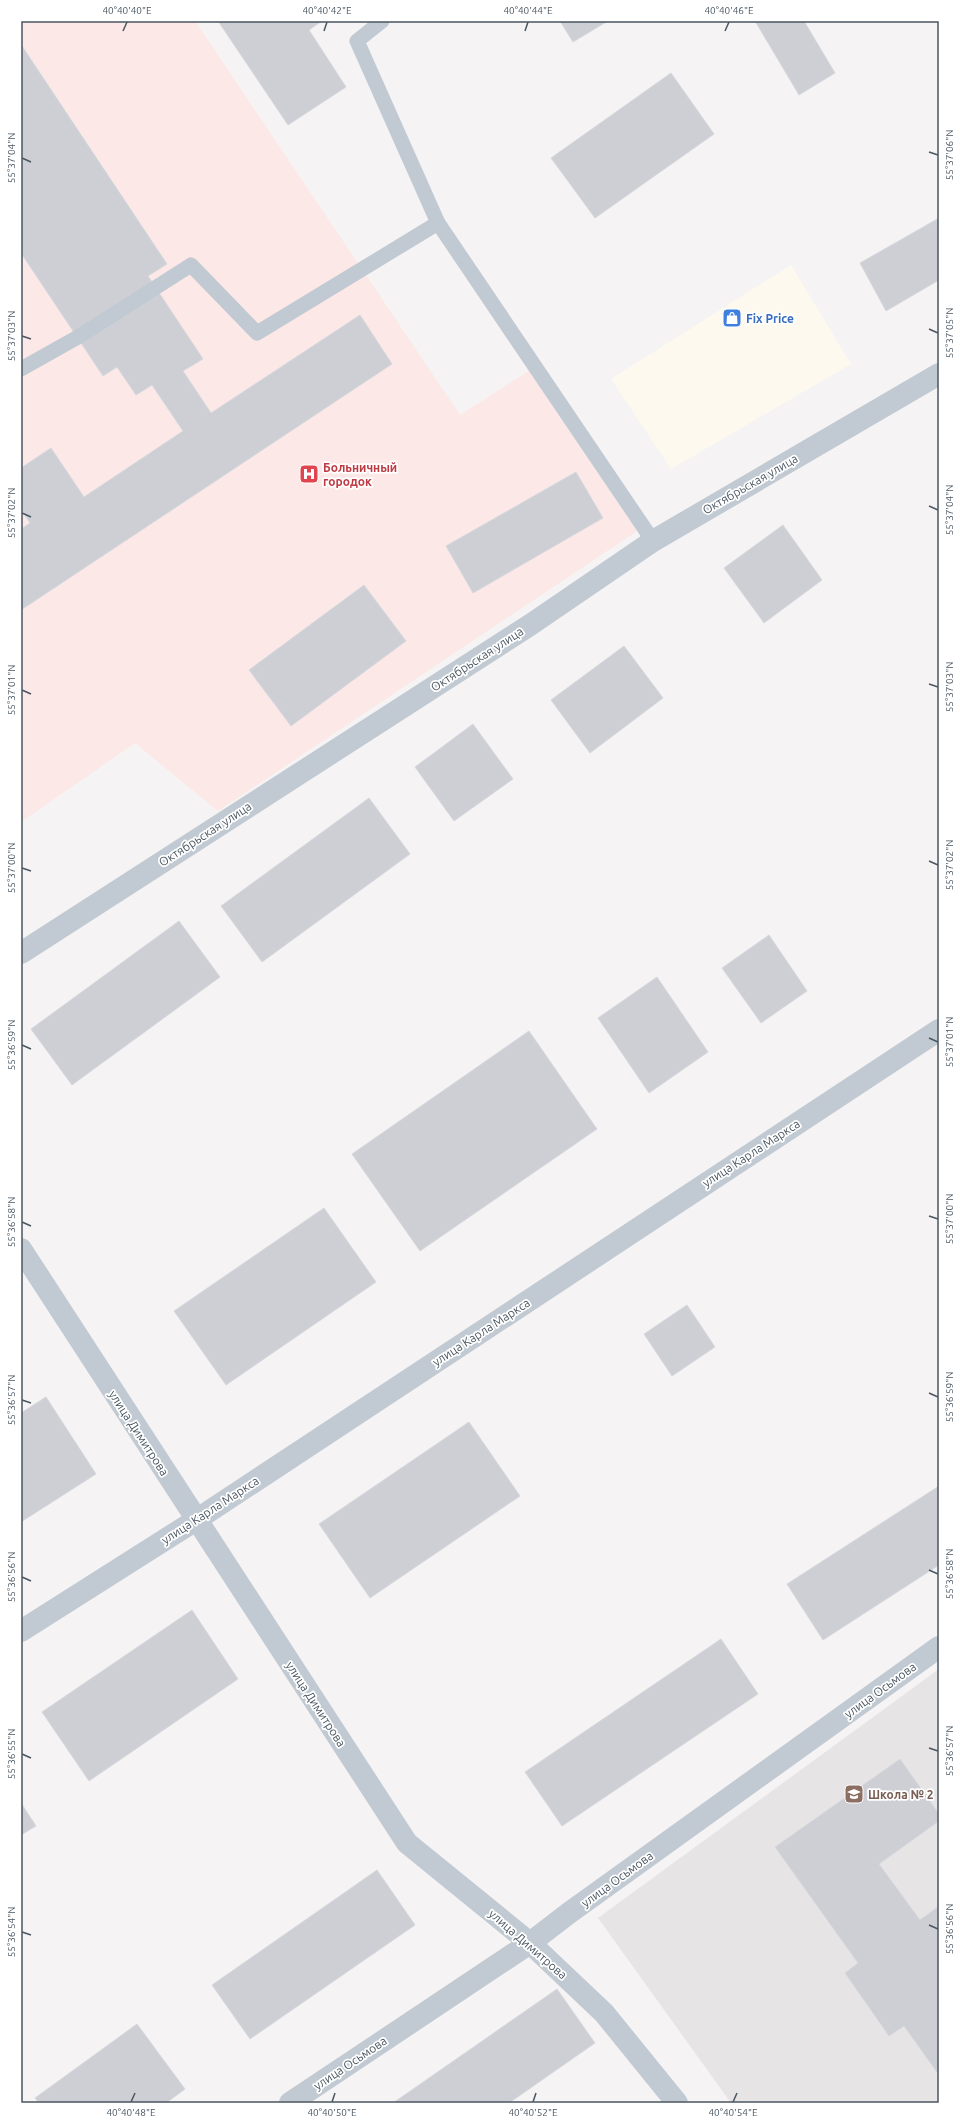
<svg xmlns="http://www.w3.org/2000/svg" width="960" height="2124" viewBox="0 0 960 2124" font-family="Ubuntu,sans-serif">
  <style>
    .commercial { fill: #fdf9ef }
    .education { fill: #e6e4e5 }
    .medical { fill: #fce8e6 }
    .building { fill: #cdcfd5; stroke: #d7d9de }
    .lines { fill: none; stroke-linecap: round; stroke-linejoin: round }
    .service { stroke: #c1cad2; stroke-width: 15 }
    .minor { stroke: #c1cad2; stroke-width: 22 }
    .ticks { fill: none; stroke: #4a5661; stroke-width: 1.5 }
    .labels { text-anchor: middle; dominant-baseline: central; stroke-width: 3.5; stroke-linejoin: round; paint-order: stroke }
    .shop-label { font-size: 12px; font-weight: bold; fill: #366cbe; stroke: #fff; text-anchor: start }
    .health-label { font-size: 12px; font-weight: bold; fill: #be3a42; stroke: #fff; text-anchor: start }
    .street-label { font-size: 12px; fill: #4a5661; stroke: #fff }
    .education-label { font-size: 12px; font-weight: bold; fill: #785e54; stroke: #fff; text-anchor: start }
    .neatline { fill: none; stroke: #4a5661; stroke-width: 1.5 }
    .ticks-label { font-size: 10px; text-anchor: middle; fill: #4a5661 }
  </style>
  <rect width="100%" height="100%" fill="#f5f3f3"/>
  <polygon class="commercial" points="791,265 851,364 671,469 611,379"/>
  <polygon class="education" points="939,1669 939,2103 731,2103 598,1918"/>
  <polygon class="medical" points="21,21 195,21 460,415 529,371 637,531 218,811 135,743 21,822"/>
  <g class="building">
    <polygon points="218,21 322,21 309,30 346,87 288,125"/>
    <polygon points="560,21 608,21 573,42"/>
    <polygon points="755,21 804,21 835,73 799,95"/>
    <polygon points="22,46 167,264 148,276 203,359 183,371 211,413 360,315 392,364 21,610 21,529 30,523 21,509 21,468 51,448 84,497 183,431 152,385 136,395 117,367 103,376 21,253"/>
    <polygon points="671,73 714,134 595,218 551,158"/>
    <polygon points="939,218 939,280 886,311 860,263"/>
    <polygon points="576,472 603,518 473,593 446,546"/>
    <polygon points="783,525 822,580 764,623 724,568"/>
    <polygon points="364,585 406,641 291,726 249,670"/>
    <polygon points="624,646 663,698 590,753 551,700"/>
    <polygon points="473,724 513,779 454,821 415,767"/>
    <polygon points="369,798 410,854 262,962 221,906"/>
    <polygon points="179,921 220,977 72,1085 31,1029"/>
    <polygon points="769,935 807,991 761,1023 722,968"/>
    <polygon points="657,977 708,1052 649,1093 598,1018"/>
    <polygon points="529,1031 597,1129 420,1251 352,1154"/>
    <polygon points="324,1208 376,1282 226,1385 174,1311"/>
    <polygon points="687,1305 715,1347 672,1376 644,1334"/>
    <polygon points="46,1397 96,1474 21,1522 21,1413"/>
    <polygon points="469,1422 520,1496 370,1598 319,1524"/>
    <polygon points="939,1486 939,1565 823,1640 787,1584"/>
    <polygon points="192,1610 238,1679 89,1781 42,1712"/>
    <polygon points="721,1639 758,1694 562,1826 525,1772"/>
    <polygon points="900,1759 939,1814 939,1821 879,1864 920,1920 939,1906 939,2075 904,2026 889,2036 845,1973 858,1963 775,1847"/>
    <polygon points="21,1803 36,1826 21,1835"/>
    <polygon points="377,1870 415,1925 250,2039 212,1985"/>
    <polygon points="557,1989 595,2043 509,2103 393,2103"/>
    <polygon points="137,2024 185,2089 166,2103 39,2103 35,2098"/>
  </g>
  <g class="lines">
    <g class="service">
      <polyline points="382,21 357,41 438,223"/>
      <polyline points="21,369 78,337 191,265 257,333 438,223 653,541"/>
    </g>
    <g class="minor">
      <polyline points="21,953 530,625 653,541 939,374"/>
      <polyline points="21,1249 407,1843 530,1943 604,2013 677,2103"/>
      <polyline points="21,1631 196,1520 939,1030"/>
      <polyline points="290,2103 530,1943 569,1913 939,1647"/>
    </g>
  </g>
  <path class="ticks" d="M123,31L127,22M324,31L327,22M525,31L528,22M725,31L729,22M929,152L938,155M22,158L31,162M929,329L938,333M22,336L31,339M929,506L938,510M22,513L31,517M929,684L938,687M22,690L31,694M929,861L938,865M22,868L31,871M929,1038L938,1042M22,1045L31,1049M929,1216L938,1219M22,1222L31,1226M929,1393L938,1397M22,1400L31,1403M929,1570L938,1574M22,1577L31,1581M929,1748L938,1751M22,1754L31,1758M929,1925L938,1929M22,1932L31,1935M131,2102L135,2093M332,2102L335,2093M533,2102L536,2093M733,2102L737,2093"/>
  <defs>
    <g id="shop-square" transform="scale(1)"><rect x="-9" y="-9" width="18" height="18" rx="4" fill="#3f7fe0" stroke="#fff"/><path d="M-5-2.5h2.3a2.7 3.5 0 0 1 5.4 0H5L5.5 6h-11ZM-1.5-2.5h3a1.5 2.3 0 0 0-3 0Z" fill="#fff"/></g>
    <g id="hospital-square" transform="scale(1)"><rect x="-9" y="-9" width="18" height="18" rx="4" fill="#e0444e" stroke="#fff"/><path d="M-5-5h3v3.5h4V-5h3V5h-3V1.5h-4V5h-3Z" fill="#fff"/></g>
    <g id="school-square" transform="scale(1)"><rect x="-9" y="-9" width="18" height="18" rx="4" fill="#8d6e63" stroke="#fff"/><path d="M0-5L7-2L0 1L-7-2ZM-4 1L0 2.5L4 1V4Q0 6-4 4Z" fill="#fff"/></g>
  </defs>
  <g fill-rule="evenodd">
    <use href="#shop-square" x="732" y="318"/>
    <use href="#hospital-square" x="309" y="474"/>
    <use href="#school-square" x="854" y="1794"/>
  </g>
  <g class="labels">
    <g class="shop-label">
      <text x="746" y="318">Fix Price</text>
    </g>
    <g class="health-label">
      <text x="323" y="467">Больничный<tspan x="323" dy="14">городок</tspan></text>
    </g>
    <g class="street-label">
      <text transform="translate(750 484) rotate(-30)">Октябрьская улица</text>
      <text transform="translate(477 659) rotate(-33)">Октябрьская улица</text>
      <text transform="translate(205 834) rotate(-33)">Октябрьская улица</text>
      <text transform="translate(751 1153) rotate(-33)">улица Карла Маркса</text>
      <text transform="translate(481 1332) rotate(-33)">улица Карла Маркса</text>
      <text transform="translate(139 1433) rotate(57)">улица Димитрова</text>
      <text transform="translate(210 1510) rotate(-33)">улица Карла Маркса</text>
      <text transform="translate(880 1690) rotate(-36)">улица Осьмова</text>
      <text transform="translate(316 1704) rotate(57)">улица Димитрова</text>
      <text transform="translate(617 1879) rotate(-36)">улица Осьмова</text>
      <text transform="translate(528 1944) rotate(41)">улица Димитрова</text>
      <text transform="translate(350 2063) rotate(-34)">улица Осьмова</text>
    </g>
    <g class="education-label">
      <text x="868" y="1794">Школа № 2</text>
    </g>
  </g>
  <rect width="960" height="2124" fill="none" stroke="#ffffff" stroke-width="44"/>
  <rect x="22" y="22" width="916" height="2080" class="neatline"/>
  <g class="ticks-label">
    <text x="127" y="14">40°40'40"E</text>
    <text x="327" y="14">40°40'42"E</text>
    <text x="528" y="14">40°40'44"E</text>
    <text x="729" y="14">40°40'46"E</text>
    <text transform="translate(949 155) rotate(-90)" y="4">55°37'06"N</text>
    <text transform="translate(11 158) rotate(-90)" y="4">55°37'04"N</text>
    <text transform="translate(949 333) rotate(-90)" y="4">55°37'05"N</text>
    <text transform="translate(11 336) rotate(-90)" y="4">55°37'03"N</text>
    <text transform="translate(949 510) rotate(-90)" y="4">55°37'04"N</text>
    <text transform="translate(11 513) rotate(-90)" y="4">55°37'02"N</text>
    <text transform="translate(949 687) rotate(-90)" y="4">55°37'03"N</text>
    <text transform="translate(11 690) rotate(-90)" y="4">55°37'01"N</text>
    <text transform="translate(949 865) rotate(-90)" y="4">55°37'02"N</text>
    <text transform="translate(11 868) rotate(-90)" y="4">55°37'00"N</text>
    <text transform="translate(949 1042) rotate(-90)" y="4">55°37'01"N</text>
    <text transform="translate(11 1045) rotate(-90)" y="4">55°36'59"N</text>
    <text transform="translate(949 1219) rotate(-90)" y="4">55°37'00"N</text>
    <text transform="translate(11 1222) rotate(-90)" y="4">55°36'58"N</text>
    <text transform="translate(949 1397) rotate(-90)" y="4">55°36'59"N</text>
    <text transform="translate(11 1400) rotate(-90)" y="4">55°36'57"N</text>
    <text transform="translate(949 1574) rotate(-90)" y="4">55°36'58"N</text>
    <text transform="translate(11 1577) rotate(-90)" y="4">55°36'56"N</text>
    <text transform="translate(949 1751) rotate(-90)" y="4">55°36'57"N</text>
    <text transform="translate(11 1754) rotate(-90)" y="4">55°36'55"N</text>
    <text transform="translate(949 1929) rotate(-90)" y="4">55°36'56"N</text>
    <text transform="translate(11 1932) rotate(-90)" y="4">55°36'54"N</text>
    <text x="131" y="2116">40°40'48"E</text>
    <text x="332" y="2116">40°40'50"E</text>
    <text x="533" y="2116">40°40'52"E</text>
    <text x="733" y="2116">40°40'54"E</text>
  </g>
</svg>
